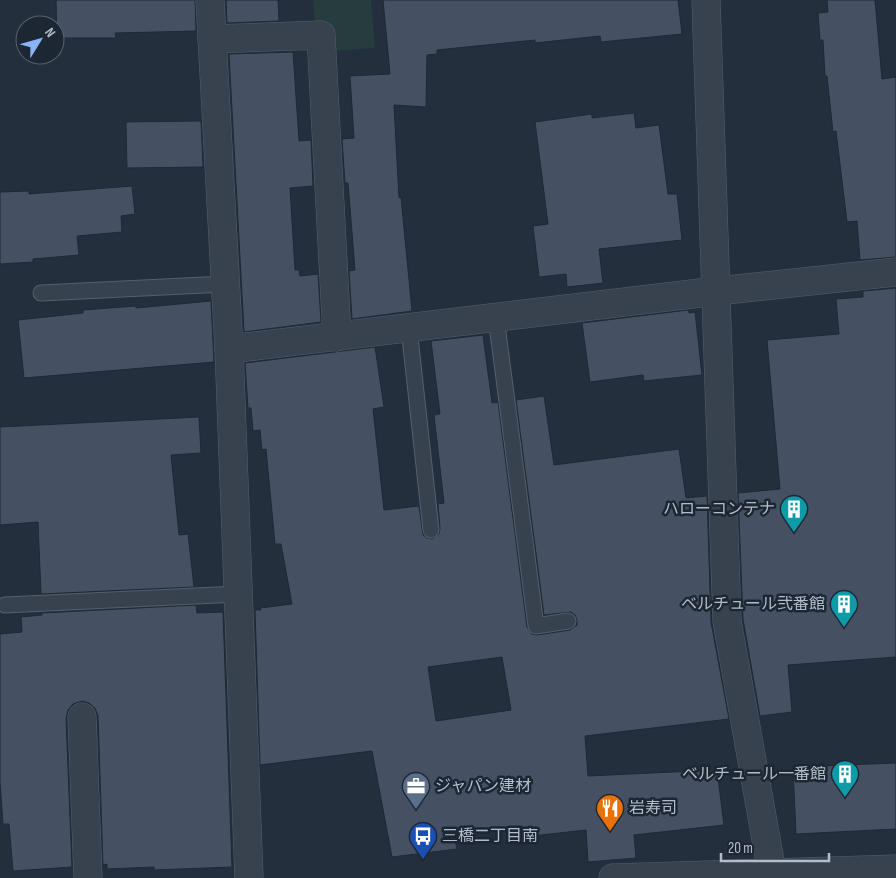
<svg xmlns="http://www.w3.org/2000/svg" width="896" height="878" viewBox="0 0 896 878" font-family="'Sofia Sans Condensed','Noto Sans JP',sans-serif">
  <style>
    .green { fill: #263c3f }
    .building { fill: #455162; stroke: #1f2835; fill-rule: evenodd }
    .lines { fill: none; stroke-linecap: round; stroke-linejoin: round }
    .service-casing { stroke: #565f6c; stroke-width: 17 }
    .minor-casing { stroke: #565f6c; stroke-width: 29 }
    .tertiary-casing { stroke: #565f6c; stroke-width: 29 }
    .service { stroke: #38414e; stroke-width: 15 }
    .minor { stroke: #38414e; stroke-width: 28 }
    .tertiary { stroke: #38414e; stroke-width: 28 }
    .labels { text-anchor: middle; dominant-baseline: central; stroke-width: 5; stroke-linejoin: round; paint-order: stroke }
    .poi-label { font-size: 16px; fill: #b4bcc9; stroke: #1d2633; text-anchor: end }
  </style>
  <rect width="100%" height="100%" fill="#242f3e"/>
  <polygon class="green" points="313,0 371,0 375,48 331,51 330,24 315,25"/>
  <g class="building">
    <polygon points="56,0 195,0 196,31 115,33 116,38 57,38"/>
    <polygon points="226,0 278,0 279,21 227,23"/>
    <polygon points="383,0 678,0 682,34 601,42 600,36 535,43 535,40 437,50 437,54 427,55 426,107 394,105 399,198 401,197 412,311 352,319 349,271 355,270 348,183 345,183 342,139 354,138 350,76 390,74"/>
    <polygon points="827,0 875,0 882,79 896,77 896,257 860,260 857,221 847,222 836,131 833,132 827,76 825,76 823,40 820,40 818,13 828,12"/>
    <polygon points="293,52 299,141 311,140 313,186 290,188 295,270 299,270 300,276 318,274 321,322 244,332 229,54"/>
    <polygon points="634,113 636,128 659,125 668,194 677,194 682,240 599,249 603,283 567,287 566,274 539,277 533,226 548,224 535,122 592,114 592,118"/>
    <polygon points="201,121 203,167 127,168 126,122"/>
    <polygon points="132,186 135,214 121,216 122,232 77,236 79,255 33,259 33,262 0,264 0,192 29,191 29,194"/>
    <polygon points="896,288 896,657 788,665 792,712 760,716 743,619 738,493 780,489 767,340 839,334 836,299 863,297 863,291"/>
    <polygon points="211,301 214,362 24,378 18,320 83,313 83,310 136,306 136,308"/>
    <polygon points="688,310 689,313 695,312 702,375 644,381 643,375 590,382 582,323"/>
    <path d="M483,335L492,403L498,402L527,627L532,634L537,635L570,630L577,625V620L575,615L571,612L544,615L516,400L544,396L554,465L679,449L686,498L707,496L711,622L729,719L585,736L588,776L717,770L724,825L634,835L636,858L588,862L586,830L523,837L522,826L454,836L457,849L392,857L372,751L260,765L255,610H261L260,608L292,604L281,544H275L266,449L262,450L260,430L253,431L251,408H248L245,363L375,347L384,407L373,409L384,510L419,506L423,535L427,538L432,539L439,534L440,529L438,504L444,503L434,415L440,414L431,341ZM502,657L511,710L436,721L428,667Z"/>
    <polygon points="199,417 201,453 171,455 179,535 188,534 194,587 41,594 38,522 0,525 0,427"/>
    <polygon points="196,605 197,613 223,612 232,867 154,870 154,867 107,869 107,864 103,865 98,716 95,708 89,703 82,701 73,704 68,710 66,718 72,867 13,871 9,824 3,824 0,782 0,634 22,632 21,617 42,615 42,613"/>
    <polygon points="896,763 896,829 796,834 793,767"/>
  </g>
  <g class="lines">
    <g class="service-casing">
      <g id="service">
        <polyline points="41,293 225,284"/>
        <polyline points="496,317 536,626 568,621"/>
        <polyline points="409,328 431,530"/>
        <polyline points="5,605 238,594"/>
      </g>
    </g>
    <g class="minor-casing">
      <g id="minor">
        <polyline points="210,0 229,349 249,878"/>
        <polyline points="706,0 727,621 773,878"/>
        <polyline points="212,39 321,35 337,337"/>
        <polyline points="229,349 717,291 896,272"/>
        <polyline points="82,717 88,878"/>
      </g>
    </g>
    <g class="tertiary-casing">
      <polyline id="tertiary" points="613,878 896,869"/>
    </g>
    <use href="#service" class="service"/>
    <use href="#minor" class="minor"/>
    <use href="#tertiary" class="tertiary"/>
  </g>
  <defs>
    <g id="building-pin" transform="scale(1.4375)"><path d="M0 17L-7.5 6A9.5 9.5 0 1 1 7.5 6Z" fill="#0f9aa8" stroke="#1d2633"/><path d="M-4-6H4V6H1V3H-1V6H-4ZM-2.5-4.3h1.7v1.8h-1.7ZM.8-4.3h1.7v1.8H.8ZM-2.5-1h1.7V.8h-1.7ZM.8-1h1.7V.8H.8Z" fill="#fff"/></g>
    <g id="office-pin" transform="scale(1.4375)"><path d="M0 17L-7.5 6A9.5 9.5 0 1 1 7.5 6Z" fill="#5c6f8a" stroke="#1d2633"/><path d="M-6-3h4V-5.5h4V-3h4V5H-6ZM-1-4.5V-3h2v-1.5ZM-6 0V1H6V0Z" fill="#fff"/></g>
    <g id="restaurant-pin" transform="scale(1.4375)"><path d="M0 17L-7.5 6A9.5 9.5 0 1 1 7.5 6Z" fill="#e8710a" stroke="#1d2633"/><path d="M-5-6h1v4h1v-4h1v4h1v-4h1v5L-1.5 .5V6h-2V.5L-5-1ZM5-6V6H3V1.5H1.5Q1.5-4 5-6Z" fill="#fff"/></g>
    <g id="bus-pin" transform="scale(1.4375)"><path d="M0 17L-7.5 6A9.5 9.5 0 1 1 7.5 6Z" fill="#1a4fb4" stroke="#1d2633"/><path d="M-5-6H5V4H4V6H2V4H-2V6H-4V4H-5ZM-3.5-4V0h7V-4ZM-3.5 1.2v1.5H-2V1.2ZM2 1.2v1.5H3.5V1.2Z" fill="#fff"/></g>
  </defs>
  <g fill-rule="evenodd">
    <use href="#building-pin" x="794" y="509"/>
    <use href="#building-pin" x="844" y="604"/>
    <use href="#building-pin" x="845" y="774"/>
    <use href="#office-pin" x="416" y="786"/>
    <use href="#restaurant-pin" x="610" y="808"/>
    <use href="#bus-pin" x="423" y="836"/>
  </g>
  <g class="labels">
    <g class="poi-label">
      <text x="775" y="509">ハローコンテナ</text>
      <text x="825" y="604">ベルチュール弐番館</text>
      <text x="826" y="774">ベルチュール一番館</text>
      <text x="435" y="786" text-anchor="start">ジャパン建材</text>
      <text x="629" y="808" text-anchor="start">岩寿司</text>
      <text x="442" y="836" text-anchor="start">三橋二丁目南</text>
    </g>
  </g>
  <g transform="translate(40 40) rotate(53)"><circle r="24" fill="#1d2633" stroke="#59626f"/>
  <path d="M0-4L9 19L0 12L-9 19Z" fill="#8ab4f8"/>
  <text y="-8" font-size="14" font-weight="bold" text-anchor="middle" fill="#b4bcc9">N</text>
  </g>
  <path d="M721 853v8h108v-8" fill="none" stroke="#b4bcc9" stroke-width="2.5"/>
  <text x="728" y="853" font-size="15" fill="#b4bcc9" stroke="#1d2633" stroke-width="4" paint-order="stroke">20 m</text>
</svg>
